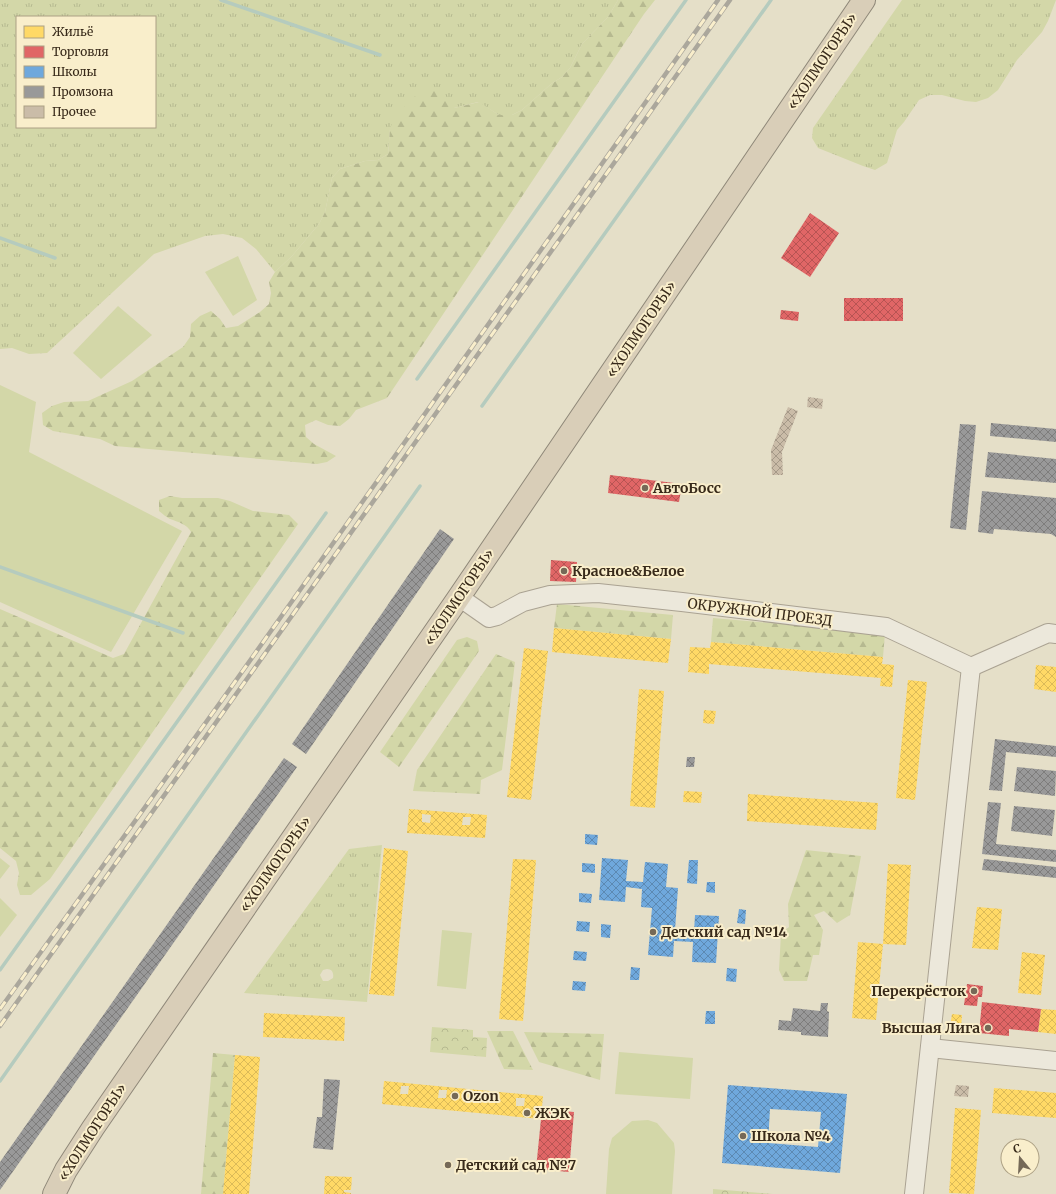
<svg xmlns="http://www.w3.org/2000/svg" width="1056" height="1194" viewBox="0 0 1056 1194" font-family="Merriweather,serif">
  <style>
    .grass { fill: url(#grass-tufts); fill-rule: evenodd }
    .forest { fill: url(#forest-firs) }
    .park { fill: url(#park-crowns) }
    .garden { fill: #d3d7a8 }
    .homes { fill: url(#homes-cross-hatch); fill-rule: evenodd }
    .shops { fill: url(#shops-cross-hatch) }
    .schools { fill: url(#schools-cross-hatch); fill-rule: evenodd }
    .industry { fill: url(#industry-cross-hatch) }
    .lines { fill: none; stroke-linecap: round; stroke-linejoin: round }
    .stream { stroke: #b5cbbe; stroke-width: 3.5 }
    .building { fill: url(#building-cross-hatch) }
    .minor-casing { stroke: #aaa292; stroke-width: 20 }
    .highway-casing { stroke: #8f8879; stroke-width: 24 }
    .minor { stroke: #ece8db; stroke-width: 18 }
    .highway { stroke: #d9ceb8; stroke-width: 22 }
    .rail-casing { stroke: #aba79c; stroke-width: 4.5 }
    .rail { stroke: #f9eecb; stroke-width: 3; stroke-dasharray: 9; stroke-linecap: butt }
    .poi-dot { fill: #756957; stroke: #f9eecb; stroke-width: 1.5 }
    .labels { text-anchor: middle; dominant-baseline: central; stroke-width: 4; stroke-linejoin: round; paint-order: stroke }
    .street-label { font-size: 14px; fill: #382a1a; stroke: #f9eecb }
    .poi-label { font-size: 14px; font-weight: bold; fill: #382a1a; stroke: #f9eecb; text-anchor: start }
  </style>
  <defs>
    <pattern id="grass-tufts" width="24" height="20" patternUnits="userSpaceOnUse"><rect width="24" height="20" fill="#d3d7a8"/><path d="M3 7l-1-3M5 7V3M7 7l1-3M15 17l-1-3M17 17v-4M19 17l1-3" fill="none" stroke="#b6b990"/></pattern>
    <pattern id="forest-firs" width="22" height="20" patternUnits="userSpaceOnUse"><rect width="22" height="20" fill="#d3d7a8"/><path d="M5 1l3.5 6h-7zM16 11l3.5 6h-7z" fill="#b6b990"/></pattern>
    <pattern id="park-crowns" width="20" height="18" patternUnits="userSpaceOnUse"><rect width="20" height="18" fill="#d3d7a8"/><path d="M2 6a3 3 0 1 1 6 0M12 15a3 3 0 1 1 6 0" fill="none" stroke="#b6b990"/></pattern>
    <pattern id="homes-cross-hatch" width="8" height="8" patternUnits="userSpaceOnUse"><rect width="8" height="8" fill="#ffd966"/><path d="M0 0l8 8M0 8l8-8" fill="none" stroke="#dbba58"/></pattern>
    <pattern id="shops-cross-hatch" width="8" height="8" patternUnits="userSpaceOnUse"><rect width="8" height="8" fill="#e06666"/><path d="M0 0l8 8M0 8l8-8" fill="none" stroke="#b75453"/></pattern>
    <pattern id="schools-cross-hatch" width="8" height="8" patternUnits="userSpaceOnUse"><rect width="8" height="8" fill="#6fa8dc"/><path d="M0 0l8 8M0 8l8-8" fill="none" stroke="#5c89b2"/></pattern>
    <pattern id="industry-cross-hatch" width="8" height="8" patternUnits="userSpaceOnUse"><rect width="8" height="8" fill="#999"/><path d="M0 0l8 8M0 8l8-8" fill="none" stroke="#7e7d7c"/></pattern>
    <pattern id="building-cross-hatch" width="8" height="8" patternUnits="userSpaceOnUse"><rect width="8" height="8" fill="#cabca8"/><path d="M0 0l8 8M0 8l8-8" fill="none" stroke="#a59988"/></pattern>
  </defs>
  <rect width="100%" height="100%" fill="#e5dfc8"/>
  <g class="grass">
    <path d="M0,0H618L608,17L582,44L570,68L562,77L551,84L522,110L512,115H499L478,102L454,108L390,129L388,154L378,160L365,161L340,169L332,178L325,212L319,224L292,256L275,272L256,249L242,238L223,234L205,236L154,254L47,353L29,354L12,348L0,349ZM17,17H155V127H17Z"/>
    <polygon points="902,0 1056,0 1048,21 1042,32 1017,60 998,90 988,98 976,102 965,101 942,95 930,95 919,100 904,122 897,130 887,163 875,170 863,166 818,148 812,138 813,128"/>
    <path d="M382,845L367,1002L244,993L349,849ZM327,969C332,969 334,973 333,978L328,981H323L320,975L323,970Z"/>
  </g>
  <g class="forest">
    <polygon points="618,0 655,0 644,14 387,398 356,410 349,419 340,426 328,425 316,420 305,425 306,437 314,444 336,456 327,462 317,464 115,446 100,439 53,431 43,425 42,413 52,406 64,402 88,401 132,381 183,347 190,337 191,324 200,316 211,311 220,319 226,328 238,326 260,312 269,304 271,293 269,282 275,272 292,256 319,224 325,212 332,178 340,169 365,161 378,160 388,154 390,129 394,117 414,97 424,92 437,90 454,108 479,102 499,115 512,115 522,110 551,84 562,77 570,68 582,44 608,17"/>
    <path d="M170,496L182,498H218L230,501L253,511L289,515L298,524L50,879L31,895H20L17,885L19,873L16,861L0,848V609L113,658L124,654L191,532C187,524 178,522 170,519C166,517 163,514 159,511V500Z"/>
    <polygon points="557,604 673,615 671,639 554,628"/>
    <polygon points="713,618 885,633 883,657 711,642"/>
    <polygon points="467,637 477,641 479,651 399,767 380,752 457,640"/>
    <polygon points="496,654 515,662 502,770 481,780 480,794 413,791 417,770"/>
    <polygon points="806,850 861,856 850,915 837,923 824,911 814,915 823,930 819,955 813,955 807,981 784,981 779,970 781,933 789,927 788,904"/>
    <polygon points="487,1031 513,1031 533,1070 504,1069"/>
    <polygon points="524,1032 604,1034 600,1080 539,1062"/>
    <polygon points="213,1053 235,1055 223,1194 201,1194"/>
  </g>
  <g class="park">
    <polygon points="432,1027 473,1030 473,1037 487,1038 486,1057 430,1052"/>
    <polygon points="713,1189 773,1194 713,1194"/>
  </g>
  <g class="garden">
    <polygon points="238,256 257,300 233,316 205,272"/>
    <polygon points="118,306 152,335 101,379 73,353"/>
    <polygon points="0,385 36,402 29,452 182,531 111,652 0,602"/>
    <polygon points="0,858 10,866 0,879"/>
    <polygon points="0,898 17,915 0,937"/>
    <polygon points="442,930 472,933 466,989 437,986"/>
    <polygon points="619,1052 693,1058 690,1099 615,1094"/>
    <polygon points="648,1120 657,1123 674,1143 675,1151 672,1194 606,1194 609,1149 612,1138 632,1121"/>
  </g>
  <g class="homes">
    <polygon points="554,628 671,639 668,663 552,652"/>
    <polygon points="711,642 883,657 882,664 894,665 892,687 880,686 881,678 709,664 709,674 688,672 690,647 710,648"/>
    <polygon points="524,648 548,651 531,800 507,797"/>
    <polygon points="1036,665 1056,667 1056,692 1034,689"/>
    <polygon points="908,680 927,682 915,800 896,798"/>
    <polygon points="639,689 664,691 655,808 630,806"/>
    <polygon points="704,710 716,711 714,724 703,723"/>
    <polygon points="684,791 702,792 701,803 683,802"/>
    <polygon points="748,794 878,803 876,830 747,821"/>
    <path d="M409,809L487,815L485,838L407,833ZM422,814L431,815L430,823L422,822ZM463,817H471L470,825H462Z"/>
    <polygon points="384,848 408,851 394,996 369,994"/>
    <polygon points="513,859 536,860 523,1021 499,1019"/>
    <polygon points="888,864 911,865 906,945 883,944"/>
    <polygon points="977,907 1002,909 998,950 972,948"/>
    <polygon points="858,942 883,944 876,1020 852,1018"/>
    <polygon points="1022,952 1045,955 1041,995 1018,993"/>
    <polygon points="1041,1009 1056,1010 1056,1034 1038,1032"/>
    <polygon points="264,1013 345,1017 344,1041 263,1037"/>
    <polygon points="952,1014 962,1015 961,1028 970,1029 969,1035 949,1033"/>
    <polygon points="235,1055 260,1057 249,1194 223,1194"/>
    <path d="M384,1081L543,1096L541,1119L382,1104ZM401,1086H409L408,1094H400ZM439,1090H447L446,1098H438ZM479,1094L487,1095L486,1102H478ZM516,1098H525L524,1106H516Z"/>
    <polygon points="994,1088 1056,1093 1056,1118 992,1113"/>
    <polygon points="955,1108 981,1110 974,1194 949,1193"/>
    <polygon points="325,1176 352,1177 351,1190 344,1190 344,1192 351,1193 351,1194 324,1194"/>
  </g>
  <g class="shops">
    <polygon points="810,213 839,233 810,277 781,258"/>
    <rect x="844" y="298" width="59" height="23"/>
    <polygon points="781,310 799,312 798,321 780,319"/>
    <polygon points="610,475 682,484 679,502 608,493"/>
    <polygon points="551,560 577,562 576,582 550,581"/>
    <polygon points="967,984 983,986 982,997 978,997 977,1006 964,1005"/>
    <polygon points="982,1002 1041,1009 1038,1032 1009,1029 1009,1036 979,1033"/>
    <polygon points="542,1109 574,1112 569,1172 536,1169"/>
  </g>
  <g class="schools">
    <polygon points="585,834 598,835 597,845 585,844"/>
    <polygon points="602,858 628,860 626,881 643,882 645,862 668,864 666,887 678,888 675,930 694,932 695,915 719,916 716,963 692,962 693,942 674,941 673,957 648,955 652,908 641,907 642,889 626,887 625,902 599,900"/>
    <polygon points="689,860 698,860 697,884 687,883"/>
    <polygon points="582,863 595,864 595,873 582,872"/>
    <polygon points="707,882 715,882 715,893 706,892"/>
    <polygon points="579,893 592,894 591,903 579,902"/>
    <polygon points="739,909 746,910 745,924 737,923"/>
    <polygon points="577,921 590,922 589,932 576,931"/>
    <polygon points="601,924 611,925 610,938 601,937"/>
    <polygon points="574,951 587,952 586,961 573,960"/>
    <polygon points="631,967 640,968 639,980 630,980"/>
    <polygon points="727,968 737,969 736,982 726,981"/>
    <polygon points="573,981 586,982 585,991 572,990"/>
    <polygon points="706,1011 715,1011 715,1024 705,1024"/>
    <path d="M728,1085L847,1094L840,1173L722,1163ZM770,1109L821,1112L818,1147L768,1143Z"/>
  </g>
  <g class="industry">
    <polygon points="991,423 1056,429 1056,442 990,436"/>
    <polygon points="960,424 976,425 966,530 950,528"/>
    <polygon points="988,452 1056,459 1056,483 985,477"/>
    <polygon points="982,491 1056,498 1056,537 1051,534 994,529 993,534 978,532"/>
    <polygon points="440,529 454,539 306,754 292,744"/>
    <polygon points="995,739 1056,746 1056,757 1006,752 1002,791 989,790"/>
    <polygon points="687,757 695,757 694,767 686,767"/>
    <polygon points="284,758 297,767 0,1190 0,1162"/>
    <polygon points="1017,767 1056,771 1055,796 1014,791"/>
    <polygon points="988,802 1001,803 996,844 1056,850 1056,862 982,854"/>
    <polygon points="1014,806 1055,810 1052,836 1011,831"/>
    <polygon points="984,859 1056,867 1056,878 982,870"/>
    <polygon points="821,1003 828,1003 827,1011 829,1012 828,1037 801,1035 801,1032 778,1030 779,1020 791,1021 793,1008 820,1011"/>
    <polygon points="324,1079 340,1080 333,1150 313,1148 317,1117 322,1117"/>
  </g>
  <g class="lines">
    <g class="stream">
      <polyline points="221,0 380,55"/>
      <polyline points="0,238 55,258"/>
      <polyline points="417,379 686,0"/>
      <polyline points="482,406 771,0"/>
      <polyline points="0,567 183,633"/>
      <polyline points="0,970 326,513"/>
      <polyline points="0,1081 420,486"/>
    </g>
  </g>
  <g class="building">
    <polygon points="808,397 823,399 822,409 807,407"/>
    <polygon points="788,407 798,411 782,452 783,475 772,475 771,450"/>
    <polygon points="956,1085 969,1086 968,1097 954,1096"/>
  </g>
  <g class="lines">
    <g class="minor-casing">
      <g id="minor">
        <polyline points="459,597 489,618 497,616 523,602 550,595 598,593 682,602 886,627 971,667 1048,633 1056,634"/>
        <polyline points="930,1048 1056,1061"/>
        <polyline points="914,1194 971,667"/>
      </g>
    </g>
    <g class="highway-casing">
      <polyline id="highway" points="54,1194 66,1170 93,1128 459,597 864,0"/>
    </g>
    <use href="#minor" class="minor"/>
    <use href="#highway" class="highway"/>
    <g class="rail-casing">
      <g id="rail">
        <polyline points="0,1009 227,693 718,0"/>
        <polyline points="0,1026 730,0"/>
      </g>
    </g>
    <use href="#rail" class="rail"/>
  </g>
  <g class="poi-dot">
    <circle cx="645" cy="488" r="4"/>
    <circle cx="564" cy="571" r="4"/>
    <circle cx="653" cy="932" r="4"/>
    <circle cx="974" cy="991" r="4"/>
    <circle cx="988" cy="1028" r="4"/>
    <circle cx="455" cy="1096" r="4"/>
    <circle cx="527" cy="1113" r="4"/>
    <circle cx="743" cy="1136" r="4"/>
    <circle cx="448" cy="1165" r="4"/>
  </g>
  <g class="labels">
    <g class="street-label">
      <text transform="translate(822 61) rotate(-56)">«ХОЛМОГОРЫ»</text>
      <text transform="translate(641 329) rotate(-56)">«ХОЛМОГОРЫ»</text>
      <text transform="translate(459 597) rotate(-56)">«ХОЛМОГОРЫ»</text>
      <text transform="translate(760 612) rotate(7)">ОКРУЖНОЙ ПРОЕЗД</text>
      <text transform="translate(275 864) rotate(-55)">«ХОЛМОГОРЫ»</text>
      <text transform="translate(92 1132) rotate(-57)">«ХОЛМОГОРЫ»</text>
    </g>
    <g class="poi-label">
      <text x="653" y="488">АвтоБосс</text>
      <text x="572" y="571">Красное&amp;Белое</text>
      <text x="661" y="932">Детский сад №14</text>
      <text x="966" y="991" text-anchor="end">Перекрёсток</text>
      <text x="980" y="1028" text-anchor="end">Высшая Лига</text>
      <text x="463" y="1096">Ozon</text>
      <text x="535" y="1113">ЖЭК</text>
      <text x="751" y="1136">Школа №4</text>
      <text x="456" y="1165">Детский сад №7</text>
    </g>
  </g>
  <rect x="16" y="16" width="140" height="112" fill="#f9eecb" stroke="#aca084"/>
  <rect x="24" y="26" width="20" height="12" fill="#ffd966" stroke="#aca084"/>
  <text x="52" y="36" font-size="12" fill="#382a1a">Жильё</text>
  <rect x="24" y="46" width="20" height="12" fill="#e06666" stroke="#aca084"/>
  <text x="52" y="56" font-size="12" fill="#382a1a">Торговля</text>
  <rect x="24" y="66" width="20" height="12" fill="#6fa8dc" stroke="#aca084"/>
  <text x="52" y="76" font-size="12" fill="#382a1a">Школы</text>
  <rect x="24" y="86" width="20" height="12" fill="#999999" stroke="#aca084"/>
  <text x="52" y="96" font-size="12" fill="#382a1a">Промзона</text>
  <rect x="24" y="106" width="20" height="12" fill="#cabca8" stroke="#aca084"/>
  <text x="52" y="116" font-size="12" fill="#382a1a">Прочее</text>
  <g transform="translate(1020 1158) rotate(342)"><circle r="19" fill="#f9eecb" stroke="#aca084"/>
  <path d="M0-3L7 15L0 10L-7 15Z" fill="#756957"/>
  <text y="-6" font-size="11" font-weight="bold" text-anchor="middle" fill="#382a1a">С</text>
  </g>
</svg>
